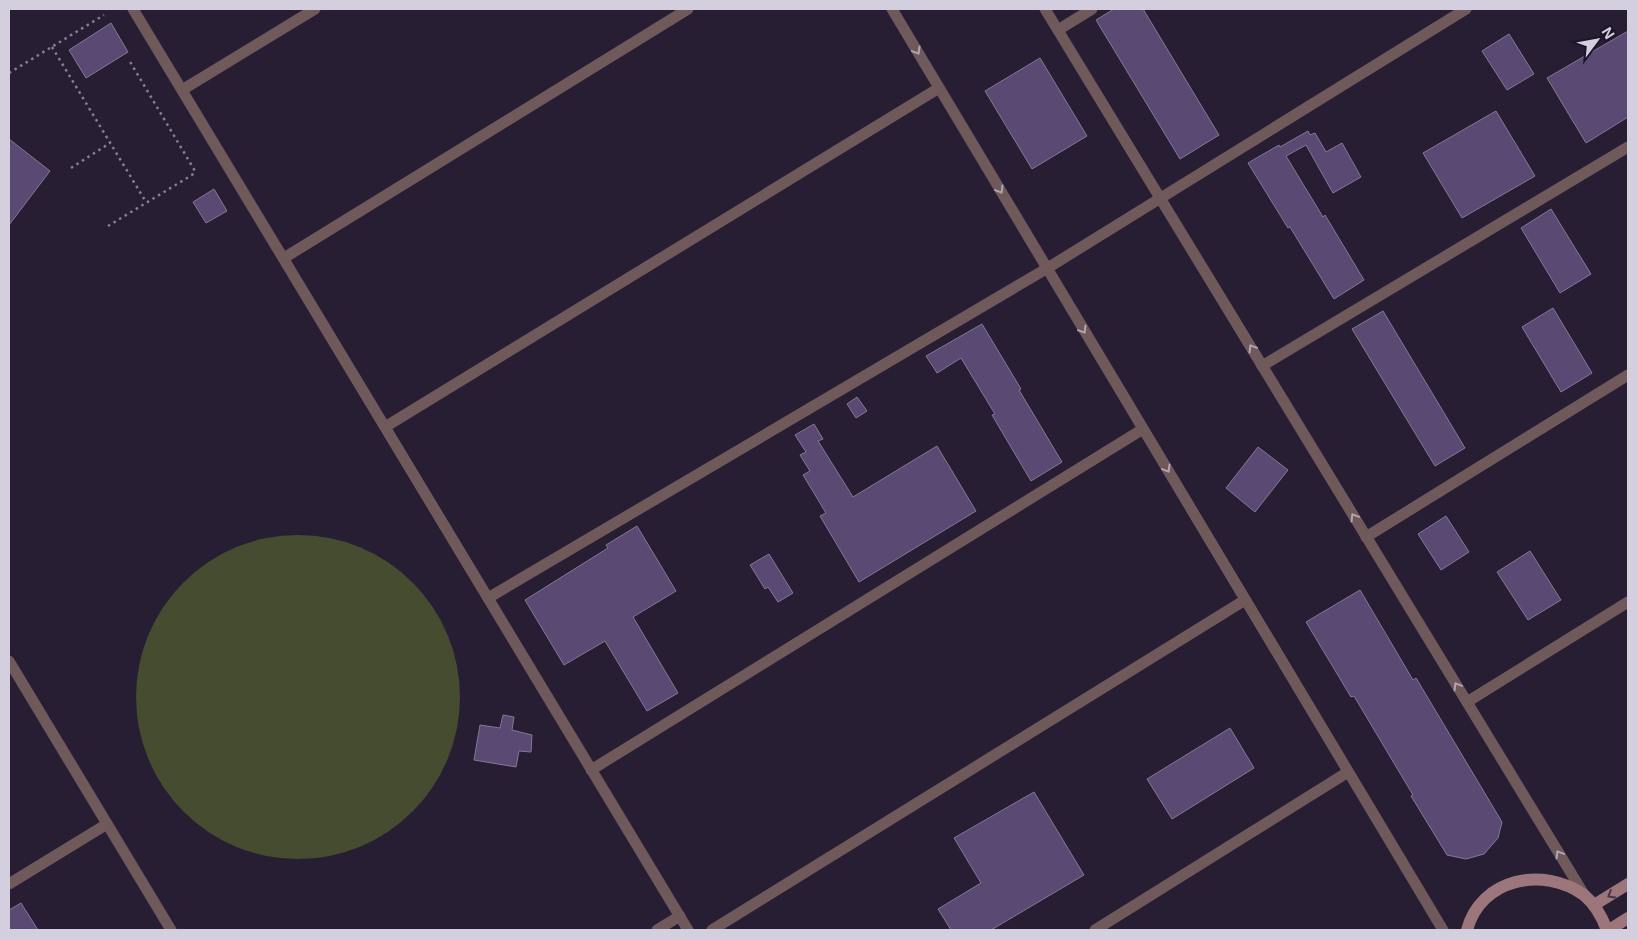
<svg xmlns="http://www.w3.org/2000/svg" width="1637" height="939" viewBox="0 0 1637 939" font-family="Inter,sans-serif">
  <style>
    .pitch { fill: #464c2f }
    .building { fill: #594973; stroke: #837995 }
    .lines { fill: none; stroke-linecap: round; stroke-linejoin: round }
    .path { stroke: #867f91; stroke-width: 2.5; stroke-dasharray: 2.5 4; stroke-linecap: butt }
    .street { stroke: #70595b; stroke-width: 11 }
    .secondary { stroke: #9c767b; stroke-width: 12 }
    .oneway { stroke: #b1a6b0 }
    .oneway2 { stroke: #493746 }
  </style>
  <rect width="100%" height="100%" fill="#271e34"/>
  <circle class="pitch" cx="298" cy="697" r="162"/>
  <g class="building">
    <polygon points="1114,9 1143,9 1219,135 1180,159 1096,20"/>
    <polygon points="111,23 128,52 86,78 69,50"/>
    <polygon points="1628,31 1628,117 1586,143 1547,78"/>
    <polygon points="1509,34 1534,74 1507,90 1482,51"/>
    <polygon points="1040,58 1087,136 1032,169 985,91"/>
    <polygon points="1496,111 1535,176 1462,218 1423,153"/>
    <polygon points="1308,131 1310,135 1315,133 1326,152 1342,143 1361,177 1333,193 1306,145 1286,156 1323,217 1325,215 1364,280 1334,299 1290,227 1288,228 1248,163 1279,145 1280,147"/>
    <polygon points="9,139 50,171 9,225"/>
    <polygon points="214,189 227,211 206,223 193,202"/>
    <polygon points="1551,209 1591,274 1560,293 1521,228"/>
    <polygon points="1553,308 1592,373 1561,392 1522,327"/>
    <polygon points="1383,311 1465,448 1435,466 1352,329"/>
    <polygon points="982,324 1021,389 1019,390 1062,462 1031,481 992,415 995,414 961,358 937,373 926,356"/>
    <polygon points="857,397 867,411 856,418 847,404"/>
    <polygon points="814,424 823,439 818,441 853,497 937,446 976,511 859,582 820,516 826,513 803,475 810,471 800,455 806,452 795,435"/>
    <polygon points="1258,447 1288,470 1255,512 1226,488"/>
    <polygon points="1446,516 1469,552 1441,570 1418,534"/>
    <polygon points="637,526 676,591 633,617 678,693 647,711 605,641 564,665 525,600 608,548 606,545"/>
    <polygon points="1530,551 1561,600 1528,620 1497,572"/>
    <polygon points="769,554 793,593 778,602 768,587 765,589 750,565"/>
    <polygon points="1360,590 1413,680 1416,678 1502,822 1498,838 1484,854 1466,859 1447,855 1411,796 1413,795 1354,696 1351,697 1306,622"/>
    <polygon points="503,715 514,717 512,730 532,735 531,752 519,751 516,767 474,760 480,725 500,728"/>
    <polygon points="1230,728 1254,768 1172,819 1147,779"/>
    <polygon points="1034,792 1084,875 991,930 951,930 938,909 981,883 954,838"/>
    <polygon points="21,903 38,930 9,930 9,910"/>
  </g>
  <g class="lines">
    <g class="path">
      <polyline points="52,47 146,202"/>
      <polyline points="9,73 104,15"/>
      <polyline points="71,168 110,143"/>
      <polyline points="108,226 192,175 195,171 129,60"/>
    </g>
    <g class="street">
      <polyline points="133,9 688,930"/>
      <polyline points="892,9 1443,930"/>
      <polyline points="1045,9 1585,896"/>
      <polyline points="1058,30 1092,9"/>
      <polyline points="182,90 315,9"/>
      <polyline points="284,258 688,9"/>
      <polyline points="1262,366 1628,147"/>
      <polyline points="385,427 939,88"/>
      <polyline points="1366,537 1628,375"/>
      <polyline points="488,598 1046,269 1466,9"/>
      <polyline points="9,661 171,930"/>
      <polyline points="1467,702 1628,602"/>
      <polyline points="591,770 1143,429"/>
      <polyline points="9,884 107,824"/>
      <polyline points="657,930 680,916"/>
      <polyline points="712,930 1245,600"/>
      <polyline points="1095,930 1348,772"/>
    </g>
    <g class="secondary">
      <polyline points="1594,905 1628,884"/>
      <path d="M1467,930C1481,878 1543,866 1584,895C1595,904 1602,917 1607,930"/>
      <polyline points="1609,930 1628,918"/>
    </g>
  </g>
  <defs><path id="oneway-chevron" d="M-2-3.5L2.5 0L-2 3.5" fill="none" stroke-width="1.6" stroke-linecap="round" stroke-linejoin="round" transform="scale(1.25)"/></defs>
  <g class="oneway">
    <use href="#oneway-chevron" transform="translate(917 51) rotate(59)"/>
    <use href="#oneway-chevron" transform="translate(1000 190) rotate(59)"/>
    <use href="#oneway-chevron" transform="translate(1083 330) rotate(59)"/>
    <use href="#oneway-chevron" transform="translate(1252 348) rotate(-121)"/>
    <use href="#oneway-chevron" transform="translate(1167 469) rotate(59)"/>
    <use href="#oneway-chevron" transform="translate(1354 517) rotate(-121)"/>
    <use href="#oneway-chevron" transform="translate(1457 686) rotate(-121)"/>
    <use href="#oneway-chevron" transform="translate(1559 854) rotate(-121)"/>
  </g>
  <use class="oneway2" href="#oneway-chevron" transform="translate(1611 895) rotate(149)"/>
  <rect width="1637" height="939" fill="none" stroke="#d4cfde" stroke-width="20"/>
  <g transform="translate(1597 40) rotate(58)" stroke="#1d152a" stroke-width="4" paint-order="stroke">
  <path d="M0-4L9 19L0 12L-9 19Z" fill="#d4cfde"/>
  <text y="-8" font-size="14" font-weight="bold" text-anchor="middle" fill="#d4cfde">N</text>
  </g>
</svg>
